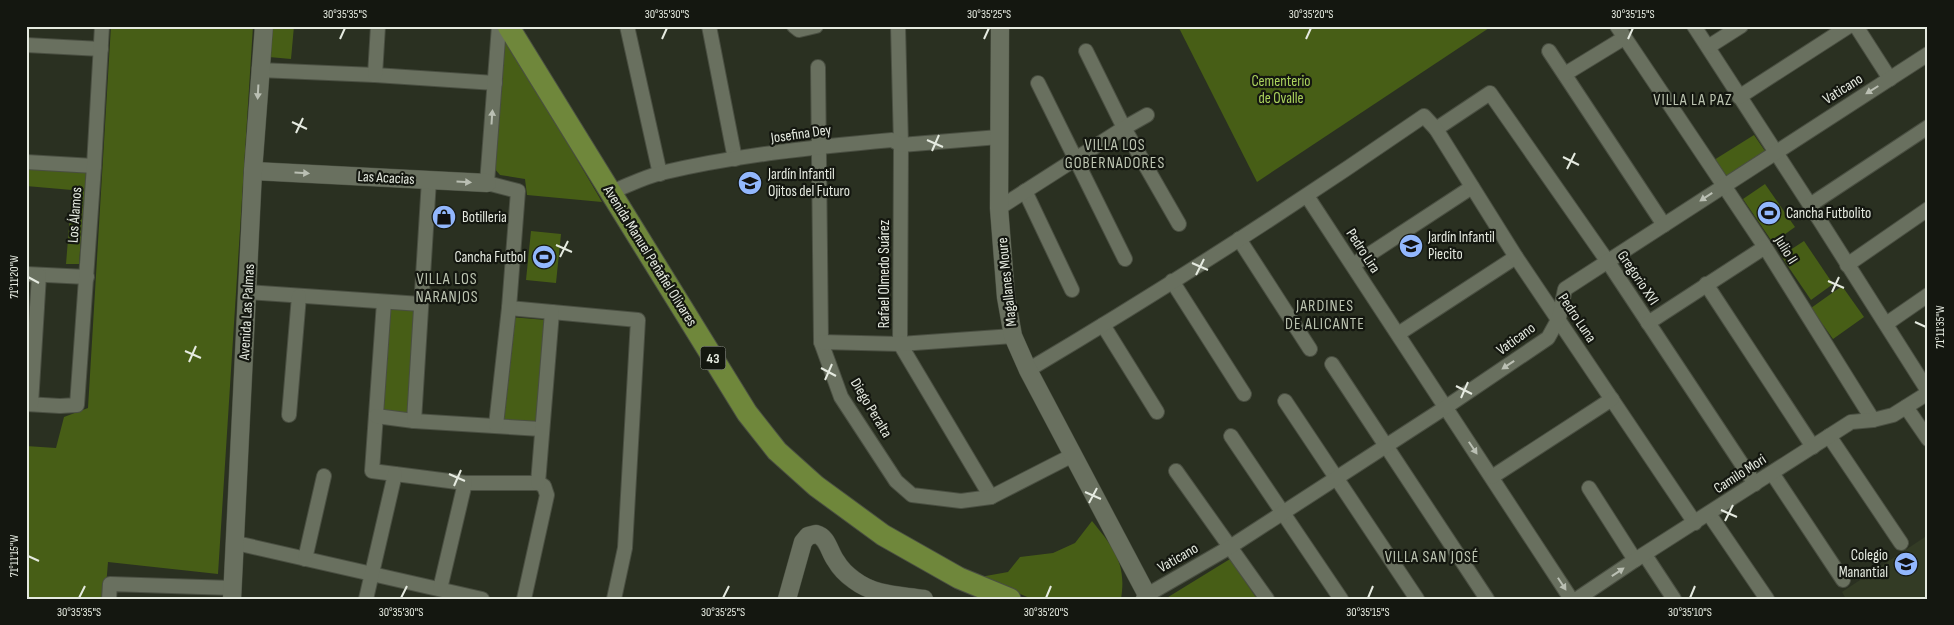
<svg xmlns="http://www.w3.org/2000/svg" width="1954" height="625" viewBox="0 0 1954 625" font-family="'Sofia Sans Condensed',sans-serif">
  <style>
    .built { fill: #333b25 }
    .green { fill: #475e16 }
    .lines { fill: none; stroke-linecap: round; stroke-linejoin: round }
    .minor-casing { stroke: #4a4f42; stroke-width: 16 }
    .tertiary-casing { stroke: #4a4f42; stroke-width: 19 }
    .primary-casing { stroke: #4a4f42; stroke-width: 23 }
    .minor { stroke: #69705f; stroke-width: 14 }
    .tertiary { stroke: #69705f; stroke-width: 18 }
    .primary { stroke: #6f873b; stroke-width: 21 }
    .oneway { fill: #babfb3 }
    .ticks { fill: none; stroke: #e5eae0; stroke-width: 2 }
    .labels { text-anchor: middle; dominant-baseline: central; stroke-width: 4.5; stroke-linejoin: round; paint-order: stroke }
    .shield { fill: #141710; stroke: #a6aba2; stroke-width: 1 }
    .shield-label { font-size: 14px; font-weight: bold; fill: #e5eae0 }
    .park-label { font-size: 15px; fill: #abd35d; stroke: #141710 }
    .street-label { font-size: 15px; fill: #e5eae0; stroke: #141710 }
    .poi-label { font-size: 15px; fill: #e5eae0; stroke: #141710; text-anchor: start }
    .neighbourhood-label { font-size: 16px; letter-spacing: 1px; fill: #bcc4b1; stroke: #141710 }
    .neatline { fill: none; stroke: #e5eae0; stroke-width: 2 }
    .ticks-label { font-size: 12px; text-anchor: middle; fill: #e5eae0 }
  </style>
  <rect width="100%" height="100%" fill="#2a3021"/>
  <polygon class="built" points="1928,535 1928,599 1846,599 1842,592"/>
  <g class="green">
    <polygon points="111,26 253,26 218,574 108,562 105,599 26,599 26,446 56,448 64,417 88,408"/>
    <polygon points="272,26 294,26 291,59 269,57"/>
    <polygon points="1178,26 1492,26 1257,182"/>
    <polygon points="503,33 602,202 527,195 525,179 500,175 494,168"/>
    <polygon points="1754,135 1765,151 1725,177 1714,160"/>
    <polygon points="26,168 86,173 79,264 66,264 72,190 26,186"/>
    <polygon points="1765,184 1795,227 1773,243 1743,199"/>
    <polygon points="531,231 561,234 556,283 526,280"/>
    <polygon points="1804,241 1833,284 1811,300 1781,256"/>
    <polygon points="1842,286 1864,317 1833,339 1811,308"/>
    <polygon points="385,309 417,311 411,416 379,413"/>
    <polygon points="510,317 546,320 536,426 499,424"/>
    <path d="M1092,521C1113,547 1127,563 1121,599H1032L980,577L1008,572L1020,557L1053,553L1075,543Z"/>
    <polygon points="1230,559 1257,599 1165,599"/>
  </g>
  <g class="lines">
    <g class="minor-casing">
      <g id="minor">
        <polyline points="627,26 660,174"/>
        <polyline points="709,26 735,159"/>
        <polyline points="794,26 799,30 816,26"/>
        <polyline points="898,26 901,145 900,344 991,497"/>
        <polyline points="1617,26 1765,247 1873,420"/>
        <polyline points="1694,26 1810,205 1928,391"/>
        <polyline points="1856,26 1890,79"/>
        <polyline points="26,45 101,49"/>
        <polyline points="1708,47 1741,26"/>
        <polyline points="1086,51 1124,128 1179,224"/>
        <polyline points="1549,51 1664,225"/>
        <polyline points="818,67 821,342 841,397 896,481 912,495 961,501 991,497 1073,455"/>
        <polyline points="259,70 375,75 495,83"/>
        <polyline points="1565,74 1624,38"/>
        <polyline points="375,75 378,26"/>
        <polyline points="1038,83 1125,259"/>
        <polyline points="1739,97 1849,26"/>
        <polyline points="1436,129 1490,93 1608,262 1755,484"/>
        <polyline points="26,162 94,166"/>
        <polyline points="1025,191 1072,290"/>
        <path d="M611,192C627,186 644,177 661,173C737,155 815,147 892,140L901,145L999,137"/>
        <polyline points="1307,196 1571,599"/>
        <polyline points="1810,205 1928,127"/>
        <polyline points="999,208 1124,128 1147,115"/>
        <polyline points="1239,239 1310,349"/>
        <polyline points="1353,265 1472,187"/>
        <polyline points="1847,265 1928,209"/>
        <polyline points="26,274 87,277"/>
        <polyline points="1172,281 1244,394"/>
        <polyline points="1706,284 1813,447"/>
        <polyline points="248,292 421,304"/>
        <polyline points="384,302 372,471 465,483 538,483 544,486 547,495 524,599"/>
        <polyline points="509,308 638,320 625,548 614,599"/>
        <polyline points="1648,323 1765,247"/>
        <polyline points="1886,324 1928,295"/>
        <polyline points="1103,325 1157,412"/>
        <polyline points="1398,334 1516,257"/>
        <polyline points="821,342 900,344 1013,336"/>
        <polyline points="1332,364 1487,599"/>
        <path d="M1028,370C1163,290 1295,205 1424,116L1436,129L1516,257L1695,523"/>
        <polyline points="1285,401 1417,599"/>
        <polyline points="26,404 60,406 77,405 94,166 102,26"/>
        <polyline points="31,404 39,275"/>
        <polyline points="1906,407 1928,439"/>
        <polyline points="289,415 299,296"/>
        <polyline points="376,416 414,421 541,429"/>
        <polyline points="414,421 429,180"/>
        <polyline points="496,425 509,308 518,191 487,183 499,26"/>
        <polyline points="1231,436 1341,599"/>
        <polyline points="1829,436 1901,543"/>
        <polyline points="1176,471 1267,599"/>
        <polyline points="1772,473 1843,580"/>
        <polyline points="1492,477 1612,399"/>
        <polyline points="538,483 552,312"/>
        <polyline points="1589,488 1635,560"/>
        <polyline points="1709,514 1767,599"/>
        <polyline points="236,543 482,599"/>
        <polyline points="1645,555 1674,599"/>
        <polyline points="305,559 324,476"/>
        <polyline points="440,589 465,483"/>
        <polyline points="109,599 110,584 232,588"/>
        <polyline points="366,599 395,474"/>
        <polyline points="1148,599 1147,595 1230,547 1446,407 1548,338 1559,318 1565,289 1928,54"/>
        <polyline points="1577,599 1635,560 1851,422 1873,420 1893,415 1928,393"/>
      </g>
    </g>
    <g class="tertiary-casing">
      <g id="tertiary">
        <polyline points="1000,26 999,208 1006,297 1013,336 1028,370 1147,595 1145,599"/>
        <polyline points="253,171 487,183"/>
        <polyline points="232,599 253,171 264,26"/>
        <path d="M787,599L803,542L808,536L816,534C828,537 829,552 836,561C840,568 847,575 854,580C875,596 899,595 924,599"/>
      </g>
    </g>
    <g class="primary-casing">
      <polyline id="primary" points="508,26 747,413 777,451 816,486 883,535 959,578 1010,599"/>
    </g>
    <use href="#minor" class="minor"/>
    <use href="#tertiary" class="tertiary"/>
    <use href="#primary" class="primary"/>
  </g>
  <defs><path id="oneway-solid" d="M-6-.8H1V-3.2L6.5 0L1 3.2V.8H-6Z" transform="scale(1.25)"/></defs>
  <g class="oneway">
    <use href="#oneway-solid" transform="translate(1872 90) rotate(148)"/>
    <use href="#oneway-solid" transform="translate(258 92) rotate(93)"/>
    <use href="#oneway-solid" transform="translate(492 117) rotate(-86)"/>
    <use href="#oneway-solid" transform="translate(302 173) rotate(3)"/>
    <use href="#oneway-solid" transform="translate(464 182) rotate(3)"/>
    <use href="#oneway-solid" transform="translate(1706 197) rotate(147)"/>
    <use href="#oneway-solid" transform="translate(1508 365) rotate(146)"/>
    <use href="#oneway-solid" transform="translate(1473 448) rotate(56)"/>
    <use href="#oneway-solid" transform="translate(1618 572) rotate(-34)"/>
    <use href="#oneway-solid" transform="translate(1562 584) rotate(57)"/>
  </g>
  <path class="ticks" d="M340,39L345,28M662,39L667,28M984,39L989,28M1306,39L1311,28M1628,39L1633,28M292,122L307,129M296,133L303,118M927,140L943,147M932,151L939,135M1563,157L1579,165M1567,169L1575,153M556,245L572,252M560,257L568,241M1192,263L1208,270M1196,275L1204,259M28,277L39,283M1828,281L1844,288M1832,292L1839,277M1915,322L1926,327M185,351L201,358M189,362L196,346M821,368L836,376M825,380L832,364M1456,386L1472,394M1461,398L1468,382M449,474L465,481M454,486L461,470M1085,492L1101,499M1089,503L1097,488M1721,510L1737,517M1725,521L1733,505M28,556L39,561M79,598L85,586M401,598L407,586M723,598L729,586M1046,598L1051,586M1368,598L1373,586M1690,598L1695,586"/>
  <defs>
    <g id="school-disc" transform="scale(1.25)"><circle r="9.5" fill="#92b7fd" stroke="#141710"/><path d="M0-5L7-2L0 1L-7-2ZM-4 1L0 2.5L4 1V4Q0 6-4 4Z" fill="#111"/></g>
    <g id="stadium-disc" transform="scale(1.25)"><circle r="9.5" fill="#92b7fd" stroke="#141710"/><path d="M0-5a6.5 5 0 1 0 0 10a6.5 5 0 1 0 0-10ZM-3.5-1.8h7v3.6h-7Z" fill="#111"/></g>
    <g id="shop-disc" transform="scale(1.25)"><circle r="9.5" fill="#92b7fd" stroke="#141710"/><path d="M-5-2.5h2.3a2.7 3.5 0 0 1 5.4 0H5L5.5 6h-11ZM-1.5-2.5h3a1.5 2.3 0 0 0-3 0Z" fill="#111"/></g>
  </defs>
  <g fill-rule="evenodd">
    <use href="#school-disc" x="750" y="183"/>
    <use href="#stadium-disc" x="1769" y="213"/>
    <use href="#shop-disc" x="444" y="217"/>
    <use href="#school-disc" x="1411" y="246"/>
    <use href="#stadium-disc" x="544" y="257"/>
    <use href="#school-disc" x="1906" y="564"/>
  </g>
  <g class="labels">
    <rect class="shield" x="700.5" y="346.5" width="25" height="23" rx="4"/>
    <g class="shield-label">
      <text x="713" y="358">43</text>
    </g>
    <g class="park-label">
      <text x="1281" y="81">Cementerio<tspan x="1281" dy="17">de Ovalle</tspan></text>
    </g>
    <g class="street-label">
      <text transform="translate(1843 89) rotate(-32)">Vaticano</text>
      <text transform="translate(801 134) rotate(-8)">Josefina Dey</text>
      <text transform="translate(386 178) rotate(3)">Las Acacias</text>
      <text transform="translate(75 215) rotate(-86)">Los Álamos</text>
      <text transform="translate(1786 250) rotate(58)">Julio II</text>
      <text transform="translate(1363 251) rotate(57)">Pedro Lira</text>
      <text transform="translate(650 256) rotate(58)">Avenida Manuel Peñafiel Olivares</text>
      <text transform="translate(884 274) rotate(-90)">Rafael Olmedo Suárez</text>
      <text transform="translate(1638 278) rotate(56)">Gregorio XVI</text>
      <text transform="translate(1007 282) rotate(-96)">Magallanes Moure</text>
      <text transform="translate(247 312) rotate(-87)">Avenida Las Palmas</text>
      <text transform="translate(1577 318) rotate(56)">Pedro Luna</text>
      <text transform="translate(1516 339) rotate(-36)">Vaticano</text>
      <text transform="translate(871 408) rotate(59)">Diego Peralta</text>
      <text transform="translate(1740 474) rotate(-33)">Camilo Mori</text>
      <text transform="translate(1178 558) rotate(-30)">Vaticano</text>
    </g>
    <g class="poi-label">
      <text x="768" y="174">Jardín Infantil<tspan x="768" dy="17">Ojitos del Futuro</tspan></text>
      <text x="1786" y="213">Cancha Futbolito</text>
      <text x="462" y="217">Botilleria</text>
      <text x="1428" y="237">Jardín Infantil<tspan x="1428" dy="17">Piecito</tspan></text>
      <text x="526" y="257" text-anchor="end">Cancha Futbol</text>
      <text x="1888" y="555" text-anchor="end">Colegio<tspan x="1888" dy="17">Manantial</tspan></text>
    </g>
    <g class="neighbourhood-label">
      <text x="1693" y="100">VILLA LA PAZ</text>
      <text x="1115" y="145">VILLA LOS<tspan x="1115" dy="18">GOBERNADORES</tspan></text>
      <text x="447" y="279">VILLA LOS<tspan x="447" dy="18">NARANJOS</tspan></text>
      <text x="1325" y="306">JARDINES<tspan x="1325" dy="18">DE ALICANTE</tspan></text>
      <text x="1432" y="557">VILLA SAN JOSÉ</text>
    </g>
  </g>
  <rect width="1954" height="625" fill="none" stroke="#141710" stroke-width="55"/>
  <rect x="28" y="28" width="1898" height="570" class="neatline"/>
  <g class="ticks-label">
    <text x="345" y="18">30°35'35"S</text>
    <text x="667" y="18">30°35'30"S</text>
    <text x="989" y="18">30°35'25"S</text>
    <text x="1311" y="18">30°35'20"S</text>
    <text x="1633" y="18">30°35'15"S</text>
    <text transform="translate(14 277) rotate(-90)" y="4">71°11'20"W</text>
    <text transform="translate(1940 327) rotate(-90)" y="4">71°11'35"W</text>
    <text transform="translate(14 556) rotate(-90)" y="4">71°11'15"W</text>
    <text x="79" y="616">30°35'35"S</text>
    <text x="401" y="616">30°35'30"S</text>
    <text x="723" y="616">30°35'25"S</text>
    <text x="1046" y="616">30°35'20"S</text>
    <text x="1368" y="616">30°35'15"S</text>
    <text x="1690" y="616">30°35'10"S</text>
  </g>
</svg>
